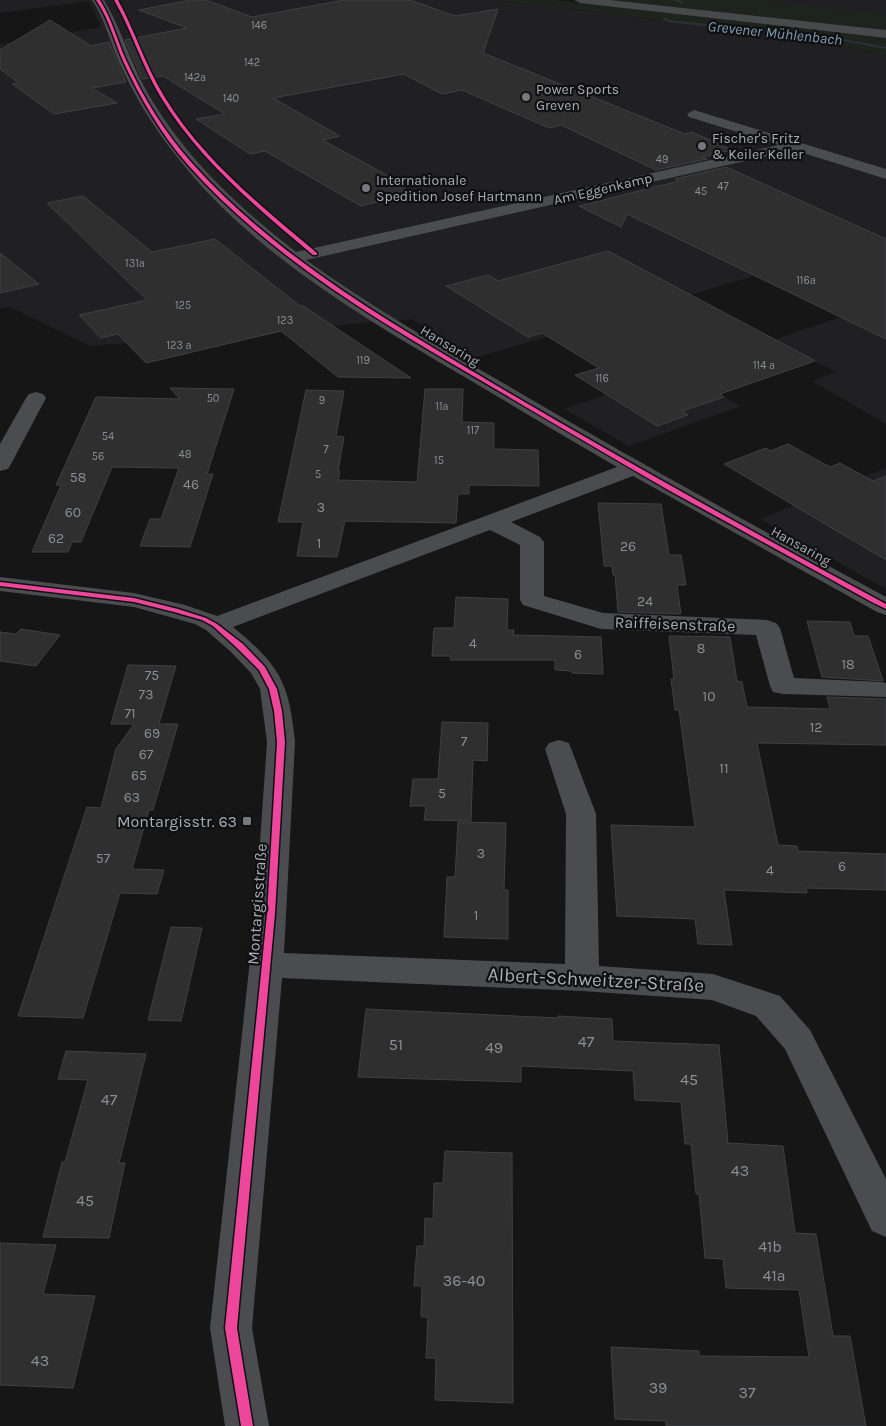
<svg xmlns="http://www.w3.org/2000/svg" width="886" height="1426" viewBox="0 0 886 1426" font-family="Karla,sans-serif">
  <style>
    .built { fill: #202022 }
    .green { fill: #1d231d }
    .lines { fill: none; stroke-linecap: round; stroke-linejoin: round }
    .stream { fill: #2a3237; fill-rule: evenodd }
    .building { fill: #2f2f30; stroke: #3e4042 }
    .street { fill: #4a4c4f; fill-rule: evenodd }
    .primary { fill: #48494b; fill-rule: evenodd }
    .cycleway-casing { stroke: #101012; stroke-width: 3 }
    .cycleway { fill: #ed469a; fill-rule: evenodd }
    .poi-dot { fill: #75797e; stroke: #101012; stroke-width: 2 }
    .labels { text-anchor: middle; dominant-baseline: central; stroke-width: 4.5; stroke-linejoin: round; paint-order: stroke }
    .far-number-label { font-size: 11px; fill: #8a8e94 }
    .far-poi-label { font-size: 14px; fill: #a8aeb6; stroke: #101012; text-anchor: start }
    .far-street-label { font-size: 14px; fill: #a8aeb6; stroke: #101012 }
    .number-label { font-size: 14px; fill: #8a8e94 }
    .far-water-label { font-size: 15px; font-style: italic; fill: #809eb0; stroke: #101012 }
    .street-label { font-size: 16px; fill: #a8aeb6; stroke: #101012 }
    .poi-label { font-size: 16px; fill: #a8aeb6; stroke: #101012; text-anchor: end }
    .near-number-label { font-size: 16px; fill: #8a8e94 }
    .near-street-label { font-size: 19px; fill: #a8aeb6; stroke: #101012 }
  </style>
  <rect width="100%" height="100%" fill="#161616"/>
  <g class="built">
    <polygon points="0,0 495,0 808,37 886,56 886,290 819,257 474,358 412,319 90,346 10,307 0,308 0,44 101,27 89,1 0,13"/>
    <polygon points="664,0 886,0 886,25"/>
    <polygon points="886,302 886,424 812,381 836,372 773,340"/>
    <polygon points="678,371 741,406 629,446 564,409"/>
    <polygon points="886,468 886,589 760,519"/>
  </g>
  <g class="green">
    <polygon points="495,0 556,0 886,38 886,56 808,37"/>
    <polygon points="608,0 762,0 886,15 886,30"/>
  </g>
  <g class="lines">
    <g class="stream">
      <polygon points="673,0 679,0 685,3 682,4"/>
      <polygon points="665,17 669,20 843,39 886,47 886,49 843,41 668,22 662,19"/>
    </g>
  </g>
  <g class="building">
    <polygon points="191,0 206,0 252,17 344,0 410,0 455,16 498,9 483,53 685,134 692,132 732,150 702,157 707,159 656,170 561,125 549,128 462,90 442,94 404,74 273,98 340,136 322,140 398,181 392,182 413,193 361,206 265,151 250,154 196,119 225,114 163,76 142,79 125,40 187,28 139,10"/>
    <polygon points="50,20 91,46 109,42 126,82 92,88 117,103 54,114 12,84 19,83 0,69 0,50"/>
    <polygon points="726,167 886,239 886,339 627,214 621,227 579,206 679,181 675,179"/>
    <polygon points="83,196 152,252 215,239 300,306 303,306 411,378 338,377 281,331 146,363 118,334 101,338 79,315 147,300 47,203"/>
    <polygon points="608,251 810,358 815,361 720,394 724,397 682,411 688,415 657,426 575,375 599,368 542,333 528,337 446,286 488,275 498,281"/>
    <polygon points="0,253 39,284 0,293"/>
    <polygon points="170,388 234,389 207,474 213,474 190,547 140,546 150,519 161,519 179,468 112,467 81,542 72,542 68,552 32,552 61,485 56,485 96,397 180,399"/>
    <polygon points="425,389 463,389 462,422 494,423 494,449 538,450 539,486 469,485 469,494 458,494 456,523 345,521 337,557 297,556 303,522 278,522 306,390 344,391 336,436 344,437 338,471 340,471 338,480 417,482"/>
    <polygon points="788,444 830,467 840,463 873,481 886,476 886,560 724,464 766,448 770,451"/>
    <polygon points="598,503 661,504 669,555 681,555 686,585 677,585 681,614 618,612 615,575 613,575 612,566 604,566"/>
    <polygon points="456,597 508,599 507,630 514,630 513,635 601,637 603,674 572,673 572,671 555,670 555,660 450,660 451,656 432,656 434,628 454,628"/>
    <polygon points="807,621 850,622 854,636 868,636 883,681 822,677"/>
    <polygon points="21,629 60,635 36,666 0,661 0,632 16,634"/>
    <polygon points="669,636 730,637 737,681 742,682 747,707 830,709 827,697 886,699 886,745 757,743 778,845 797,846 798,851 886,854 886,890 806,888 807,893 724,890 732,945 698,944 695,919 617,916 611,825 695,827 679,710 675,710 671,679 674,679"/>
    <polygon points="128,665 176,666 159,724 178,724 153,810 149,810 132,869 164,870 157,894 120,893 83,1018 18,1016 87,807 101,808 116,749 134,724 111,724"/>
    <polygon points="442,722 488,723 487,761 473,760 471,821 424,820 426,806 410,806 413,779 438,779"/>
    <polygon points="458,822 506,823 504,890 508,890 508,939 444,937 447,877 455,877"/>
    <polygon points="171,927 202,928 181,1021 148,1020"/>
    <polygon points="366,1009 558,1018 558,1016 612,1019 613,1041 719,1045 728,1143 783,1146 795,1233 816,1234 833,1336 850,1336 866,1426 666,1426 666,1421 615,1419 611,1347 699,1351 699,1356 809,1357 799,1290 726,1288 723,1259 705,1258 699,1194 696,1194 691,1144 685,1144 681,1102 635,1100 633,1071 521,1066 521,1082 358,1077"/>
    <polygon points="66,1051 146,1054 119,1163 125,1163 109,1238 43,1237 62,1162 65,1162 88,1080 58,1079"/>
    <polygon points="445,1151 512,1153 513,1403 435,1400 436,1358 426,1358 428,1317 421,1317 422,1286 414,1286 417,1246 424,1246 425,1218 433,1219 434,1183 443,1183"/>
    <polygon points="0,1243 56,1245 43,1294 95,1296 73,1388 0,1385"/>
  </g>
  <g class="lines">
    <g class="street">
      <path d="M92,0H104L108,7C123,34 131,64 146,90C183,156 237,206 296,252L779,145L689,117L687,114L694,110L886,169V179L794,150L306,260C373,308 444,349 515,390C637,462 762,530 886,597V615L877,612L633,476L511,522L540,537L544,542V596L603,613L767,620L776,623L780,628L794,678L881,682L886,683V697L783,694L773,692L770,686L756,635L601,629L523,605L520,600V545L490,530L233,627C280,666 289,682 295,742L284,953L565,964L566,814L545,749L549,743L559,740L569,743L596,814L599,966L713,974L780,996L810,1030L886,1179V1237L872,1231L785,1049L756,1016L712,1000L582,991L282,978L252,1328L269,1426H225L210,1328L255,914L267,742L260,689L251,673L231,652L206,630L195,624L134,607L0,591V577L134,593L185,605L217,616L617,467C565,437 514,406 463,376C360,316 248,250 174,153C152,125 134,95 119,62C110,42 105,19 92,0Z"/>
      <polygon points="36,392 43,394 46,398 11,464 8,469 0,471 0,444 26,398 29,394"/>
    </g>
    <polygon class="primary" points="574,0 610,0 886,30 886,38 580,3"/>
    <g class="cycleway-casing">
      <g id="cycleway">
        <path d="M96,0H100C112,19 117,40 126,60C143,97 165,133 192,163C278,259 390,322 499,387C627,462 756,534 886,604V609C877,605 868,600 859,595C844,587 829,578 814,570C766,544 718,517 670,491C606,454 543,417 480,380C375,319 269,256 188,165C161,134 140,98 123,61C114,40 109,19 96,0Z"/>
        <path d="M114,0H118C135,31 145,65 164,96C202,159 261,206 317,253V255H313C257,208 199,160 160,96C142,66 132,31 114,0Z"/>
        <polygon points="0,582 134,598 178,609 206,618 217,624 243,644 265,667 277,689 282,711 285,742 275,914 237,1328 253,1426 241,1426 225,1328 267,914 277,742 274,711 269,689 259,670 237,648 213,626 202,620 174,612 134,602 0,586"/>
      </g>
    </g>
    <use href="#cycleway" class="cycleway"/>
  </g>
  <g class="poi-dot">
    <circle cx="526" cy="97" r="5"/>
    <circle cx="702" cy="146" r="5"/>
    <circle cx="366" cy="188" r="5"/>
    <rect x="242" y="816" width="10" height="10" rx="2.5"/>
  </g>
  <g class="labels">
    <g class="far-number-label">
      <text x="259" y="25">146</text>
      <text x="252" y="62">142</text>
      <text x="195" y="77">142a</text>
      <text x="231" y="98">140</text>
      <text x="662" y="159">49</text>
      <text x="723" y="186">47</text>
      <text x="701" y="191">45</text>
      <text x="135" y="263">131a</text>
      <text x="806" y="280">116a</text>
      <text x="183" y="305">125</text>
      <text x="285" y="320">123</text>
      <text x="179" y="345">123 a</text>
      <text x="363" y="360">119</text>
      <text x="764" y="365">114 a</text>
      <text x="602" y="378">116</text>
      <text x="213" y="398">50</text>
      <text x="322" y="400">9</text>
      <text x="442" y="406">11a</text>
      <text x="473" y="430">117</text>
      <text x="108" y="436">54</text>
      <text x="326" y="449">7</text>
      <text x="185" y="454">48</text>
      <text x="98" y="456">56</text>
      <text x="439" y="460">15</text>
      <text x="318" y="474">5</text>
    </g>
    <g class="far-poi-label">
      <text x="536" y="89">Power Sports<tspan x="536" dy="16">Greven</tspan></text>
      <text x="712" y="138">Fischer's Fritz<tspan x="712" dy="16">&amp; Keiler Keller</tspan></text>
      <text x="376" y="180">Internationale<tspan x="376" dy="16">Spedition Josef Hartmann</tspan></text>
    </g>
    <g class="far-street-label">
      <text transform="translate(603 189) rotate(-13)">Am Eggenkamp</text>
      <text transform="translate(450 346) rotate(31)">Hansaring</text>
      <text transform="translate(801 546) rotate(29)">Hansaring</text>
    </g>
    <g class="number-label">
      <text x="78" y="477">58</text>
      <text x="191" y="484">46</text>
      <text x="321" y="507">3</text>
      <text x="73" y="512">60</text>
      <text x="56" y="538">62</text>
      <text x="319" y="543">1</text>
      <text x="628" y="546">26</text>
      <text x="645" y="601">24</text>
      <text x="473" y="643">4</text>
      <text x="701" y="648">8</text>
      <text x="578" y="654">6</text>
      <text x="848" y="664">18</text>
      <text x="152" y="675">75</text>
      <text x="146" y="694">73</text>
      <text x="709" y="696">10</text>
      <text x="130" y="713">71</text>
      <text x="816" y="727">12</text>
      <text x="152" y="733">69</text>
      <text x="464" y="741">7</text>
      <text x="146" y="754">67</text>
      <text x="724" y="768">11</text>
      <text x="139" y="775">65</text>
      <text x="442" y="793">5</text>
      <text x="132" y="797">63</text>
      <text x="481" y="853">3</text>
      <text x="103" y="858">57</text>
      <text x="842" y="866">6</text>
      <text x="770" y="870">4</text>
      <text x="476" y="915">1</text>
    </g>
    <g class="far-water-label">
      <text transform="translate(775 33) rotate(6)">Grevener Mühlenbach</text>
    </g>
    <g class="street-label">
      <text transform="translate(675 624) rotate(2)">Raiffeisenstraße</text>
      <text transform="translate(257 904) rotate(-86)">Montargisstraße</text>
    </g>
    <g class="poi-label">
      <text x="237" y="821">Montargisstr. 63</text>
    </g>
    <g class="near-number-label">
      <text x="586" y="1041">47</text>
      <text x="396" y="1044">51</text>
      <text x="494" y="1047">49</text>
      <text x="689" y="1079">45</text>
      <text x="109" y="1099">47</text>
      <text x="740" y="1170">43</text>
      <text x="85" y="1200">45</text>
      <text x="770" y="1246">41b</text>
      <text x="774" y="1275">41a</text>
      <text x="464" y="1280">36-40</text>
      <text x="40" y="1360">43</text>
      <text x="658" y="1387">39</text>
      <text x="747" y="1392">37</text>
    </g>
    <g class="near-street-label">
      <text transform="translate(596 980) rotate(3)">Albert-Schweitzer-Straße</text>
    </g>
  </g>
</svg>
